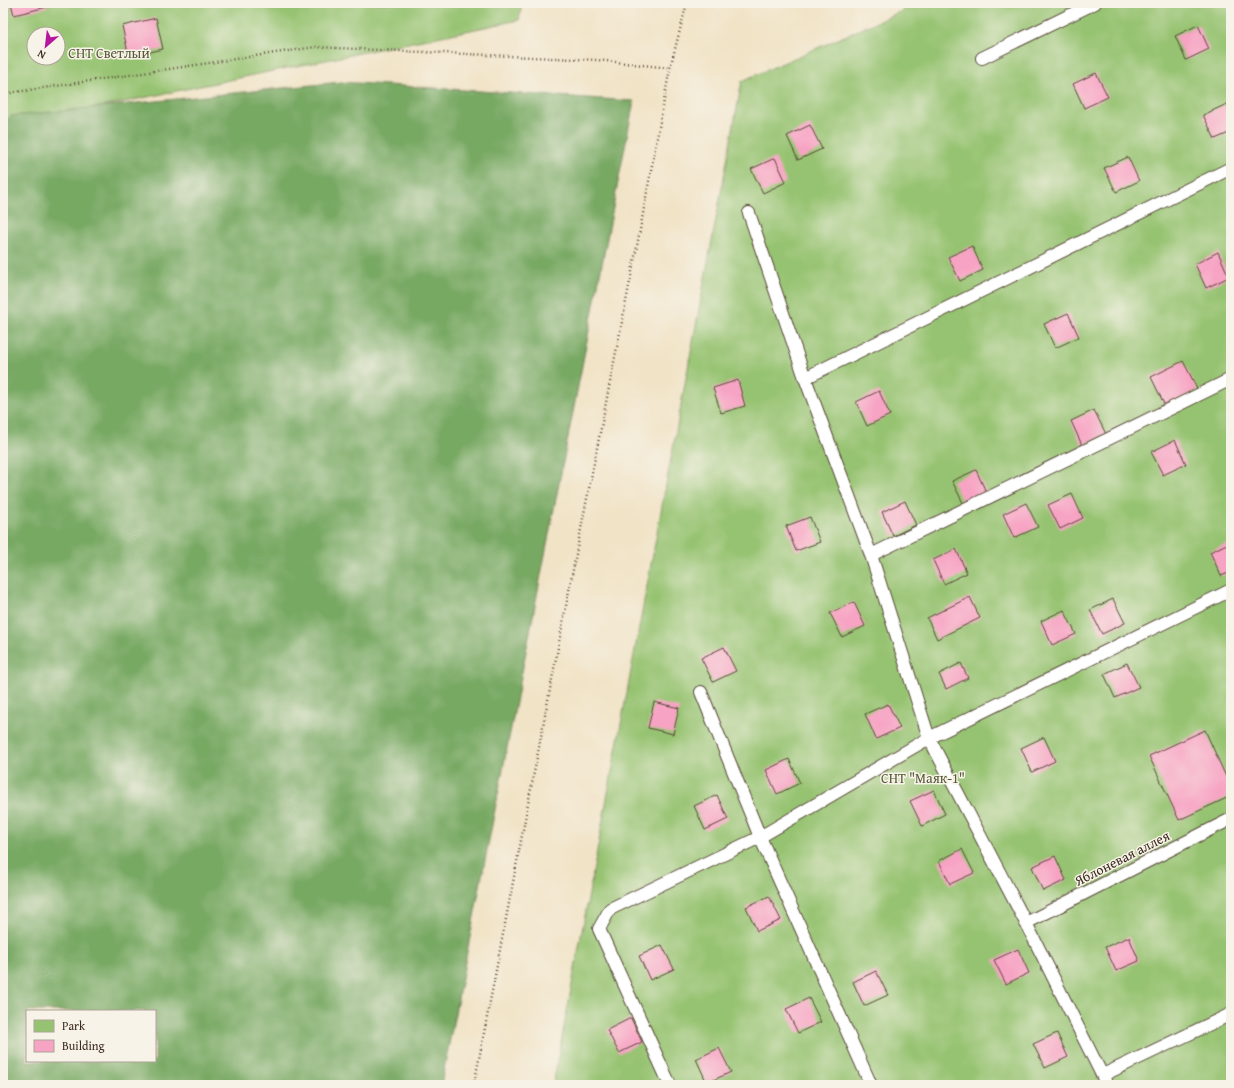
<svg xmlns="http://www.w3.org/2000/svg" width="1234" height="1088" viewBox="0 0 1234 1088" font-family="'Gentium Book Plus',serif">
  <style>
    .green { fill: #96c371; stroke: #687648; fill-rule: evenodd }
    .forest { fill: #78a963; stroke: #5a6a40; fill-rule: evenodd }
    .building { fill: #f7a3c3 }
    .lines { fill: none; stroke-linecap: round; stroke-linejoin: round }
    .lane-casing { stroke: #564637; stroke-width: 14 }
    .path { stroke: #564637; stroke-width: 2.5; stroke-dasharray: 1 3; stroke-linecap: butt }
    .lane { stroke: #fff; stroke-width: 12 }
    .labels { text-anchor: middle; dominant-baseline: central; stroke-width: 3; stroke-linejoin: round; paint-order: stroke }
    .park-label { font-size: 14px; fill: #565837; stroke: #f7f3e8 }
    .street-label { font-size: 14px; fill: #3b2a1e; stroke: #f7f3e8 }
  </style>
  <rect width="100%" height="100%" fill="#f7f3e8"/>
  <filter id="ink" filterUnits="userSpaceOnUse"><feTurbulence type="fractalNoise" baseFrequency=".025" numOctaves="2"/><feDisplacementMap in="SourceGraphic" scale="8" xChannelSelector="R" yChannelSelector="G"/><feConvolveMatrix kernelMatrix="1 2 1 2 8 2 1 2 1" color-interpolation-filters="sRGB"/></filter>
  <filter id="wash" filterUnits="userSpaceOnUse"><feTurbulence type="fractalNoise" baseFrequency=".012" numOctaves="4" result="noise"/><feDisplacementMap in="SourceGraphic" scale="16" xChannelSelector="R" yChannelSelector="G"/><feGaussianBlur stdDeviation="0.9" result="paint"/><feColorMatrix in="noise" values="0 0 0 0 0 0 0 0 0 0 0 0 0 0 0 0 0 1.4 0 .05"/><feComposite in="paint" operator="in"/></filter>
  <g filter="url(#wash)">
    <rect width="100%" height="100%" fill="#f1e3c6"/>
    <g class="green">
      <path d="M3,3H522L519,20L3,127ZM34,34H58V58H34Z"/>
      <polygon points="920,3 1231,3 1231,1085 553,1085 742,81"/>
    </g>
    <path class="forest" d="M341,82L634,101L441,1085H3V127L11,116ZM27,1011H155V1061H27Z"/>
    <g id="blocks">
      <g class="building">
        <polygon points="11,3 46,3 47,7 14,15"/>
        <polygon points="156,18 163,49 129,57 122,26"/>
        <polygon points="1198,25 1209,49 1186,60 1175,36"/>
        <polygon points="1096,73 1108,97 1084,108 1073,84"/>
        <polygon points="1227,104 1231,114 1231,132 1215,139 1203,115"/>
        <polygon points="810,125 822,149 798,160 787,136"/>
        <polygon points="1128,157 1139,181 1116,192 1104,168"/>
        <polygon points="775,158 786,182 763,193 751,169"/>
        <polygon points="972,246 983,270 960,281 948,257"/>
        <polygon points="1218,252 1229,277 1206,288 1195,264"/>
        <polygon points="1068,313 1079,337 1055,348 1044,324"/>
        <polygon points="1183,361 1198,390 1165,406 1151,377"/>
        <polygon points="738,380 745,406 721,413 713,388"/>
        <polygon points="879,391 890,415 867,426 856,402"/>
        <polygon points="1094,410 1106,434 1082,445 1071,421"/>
        <polygon points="1175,440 1186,464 1163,475 1151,452"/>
        <polygon points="976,470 987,494 964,505 952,481"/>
        <polygon points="1072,494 1083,518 1060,529 1048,505"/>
        <polygon points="905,501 916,525 893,536 882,512"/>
        <polygon points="1026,503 1038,527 1014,538 1003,514"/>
        <polygon points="810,517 820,542 796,551 786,526"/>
        <polygon points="1231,542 1231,572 1221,576 1210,552"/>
        <polygon points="956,549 967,573 944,584 933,560"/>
        <polygon points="970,597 980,618 937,639 927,618"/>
        <polygon points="1113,599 1125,623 1102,634 1090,610"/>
        <polygon points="854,602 865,626 842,637 830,613"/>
        <polygon points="1064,610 1076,634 1052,645 1041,621"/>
        <polygon points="724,647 736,671 713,682 701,658"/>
        <polygon points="961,663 968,678 946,689 939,674"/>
        <polygon points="1127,663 1139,687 1115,698 1104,674"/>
        <polygon points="654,702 679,708 673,734 648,728"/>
        <polygon points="888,704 900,728 876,739 865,714"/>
        <polygon points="1205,730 1231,788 1231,796 1179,820 1149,756"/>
        <polygon points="1044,737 1055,761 1032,772 1021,748"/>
        <polygon points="789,759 800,783 777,794 766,770"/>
        <polygon points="934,790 945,814 922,826 910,801"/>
        <polygon points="717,795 728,819 705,830 694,806"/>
        <polygon points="962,849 974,873 950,884 939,861"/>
        <polygon points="1055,856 1066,880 1043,891 1032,867"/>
        <polygon points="769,896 781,920 757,931 746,907"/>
        <polygon points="1129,937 1139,961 1116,971 1105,947"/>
        <polygon points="662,945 674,969 650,980 639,956"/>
        <polygon points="1018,949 1029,973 1006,984 994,960"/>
        <polygon points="876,971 888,995 864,1006 853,982"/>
        <polygon points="809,998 821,1022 798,1033 786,1009"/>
        <polygon points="631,1018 642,1042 619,1053 607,1030"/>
        <polygon points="1057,1033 1068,1057 1045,1068 1033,1044"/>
        <polygon points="719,1048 731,1072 707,1083 696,1059"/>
      </g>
    </g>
  </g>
  <g filter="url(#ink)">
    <use href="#blocks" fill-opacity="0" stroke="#564637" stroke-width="1"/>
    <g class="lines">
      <g class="lane-casing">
        <g id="lane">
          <polyline points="982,58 1095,3"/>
          <polyline points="749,213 805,378 871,555 929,738 1026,923 1107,1085"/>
          <polyline points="805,378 1231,168"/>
          <polyline points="871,555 1231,379"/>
          <polyline points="701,692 760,837 871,1085"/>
          <polyline points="1026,923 1231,819"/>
          <polyline points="1103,1075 1231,1014"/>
          <polyline points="670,1085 599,929 610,909 760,837 929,738 1231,590"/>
        </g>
      </g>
      <g class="path">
        <polyline points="3,94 315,47 597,60 670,68"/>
        <polyline points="474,1085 577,549 637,246 670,68 687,3"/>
      </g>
      <use href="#lane" class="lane"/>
    </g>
  </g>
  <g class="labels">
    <g class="park-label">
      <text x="109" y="53">СНТ Светлый</text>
      <text x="923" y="778">СНТ "Маяк-1"</text>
    </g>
    <g class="street-label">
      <text transform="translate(1122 858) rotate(-27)">Яблоневая аллея</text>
    </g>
  </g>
  <rect width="1234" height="1088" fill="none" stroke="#f7f3e8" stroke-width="16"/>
  <rect x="26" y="1010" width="130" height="52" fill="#f7f3e8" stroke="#aca397"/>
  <rect x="34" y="1020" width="20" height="12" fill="#96c371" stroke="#aca397"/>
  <text x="62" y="1030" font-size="12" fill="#3b2a1e">Park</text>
  <rect x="34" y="1040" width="20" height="12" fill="#f7a3c3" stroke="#aca397"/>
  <text x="62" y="1050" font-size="12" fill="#3b2a1e">Building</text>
  <g transform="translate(46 46) rotate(208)"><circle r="19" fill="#f7f3e8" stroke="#aca397"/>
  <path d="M0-3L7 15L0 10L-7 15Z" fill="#b5179e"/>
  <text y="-6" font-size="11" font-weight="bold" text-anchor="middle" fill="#3b2a1e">N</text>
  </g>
</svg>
